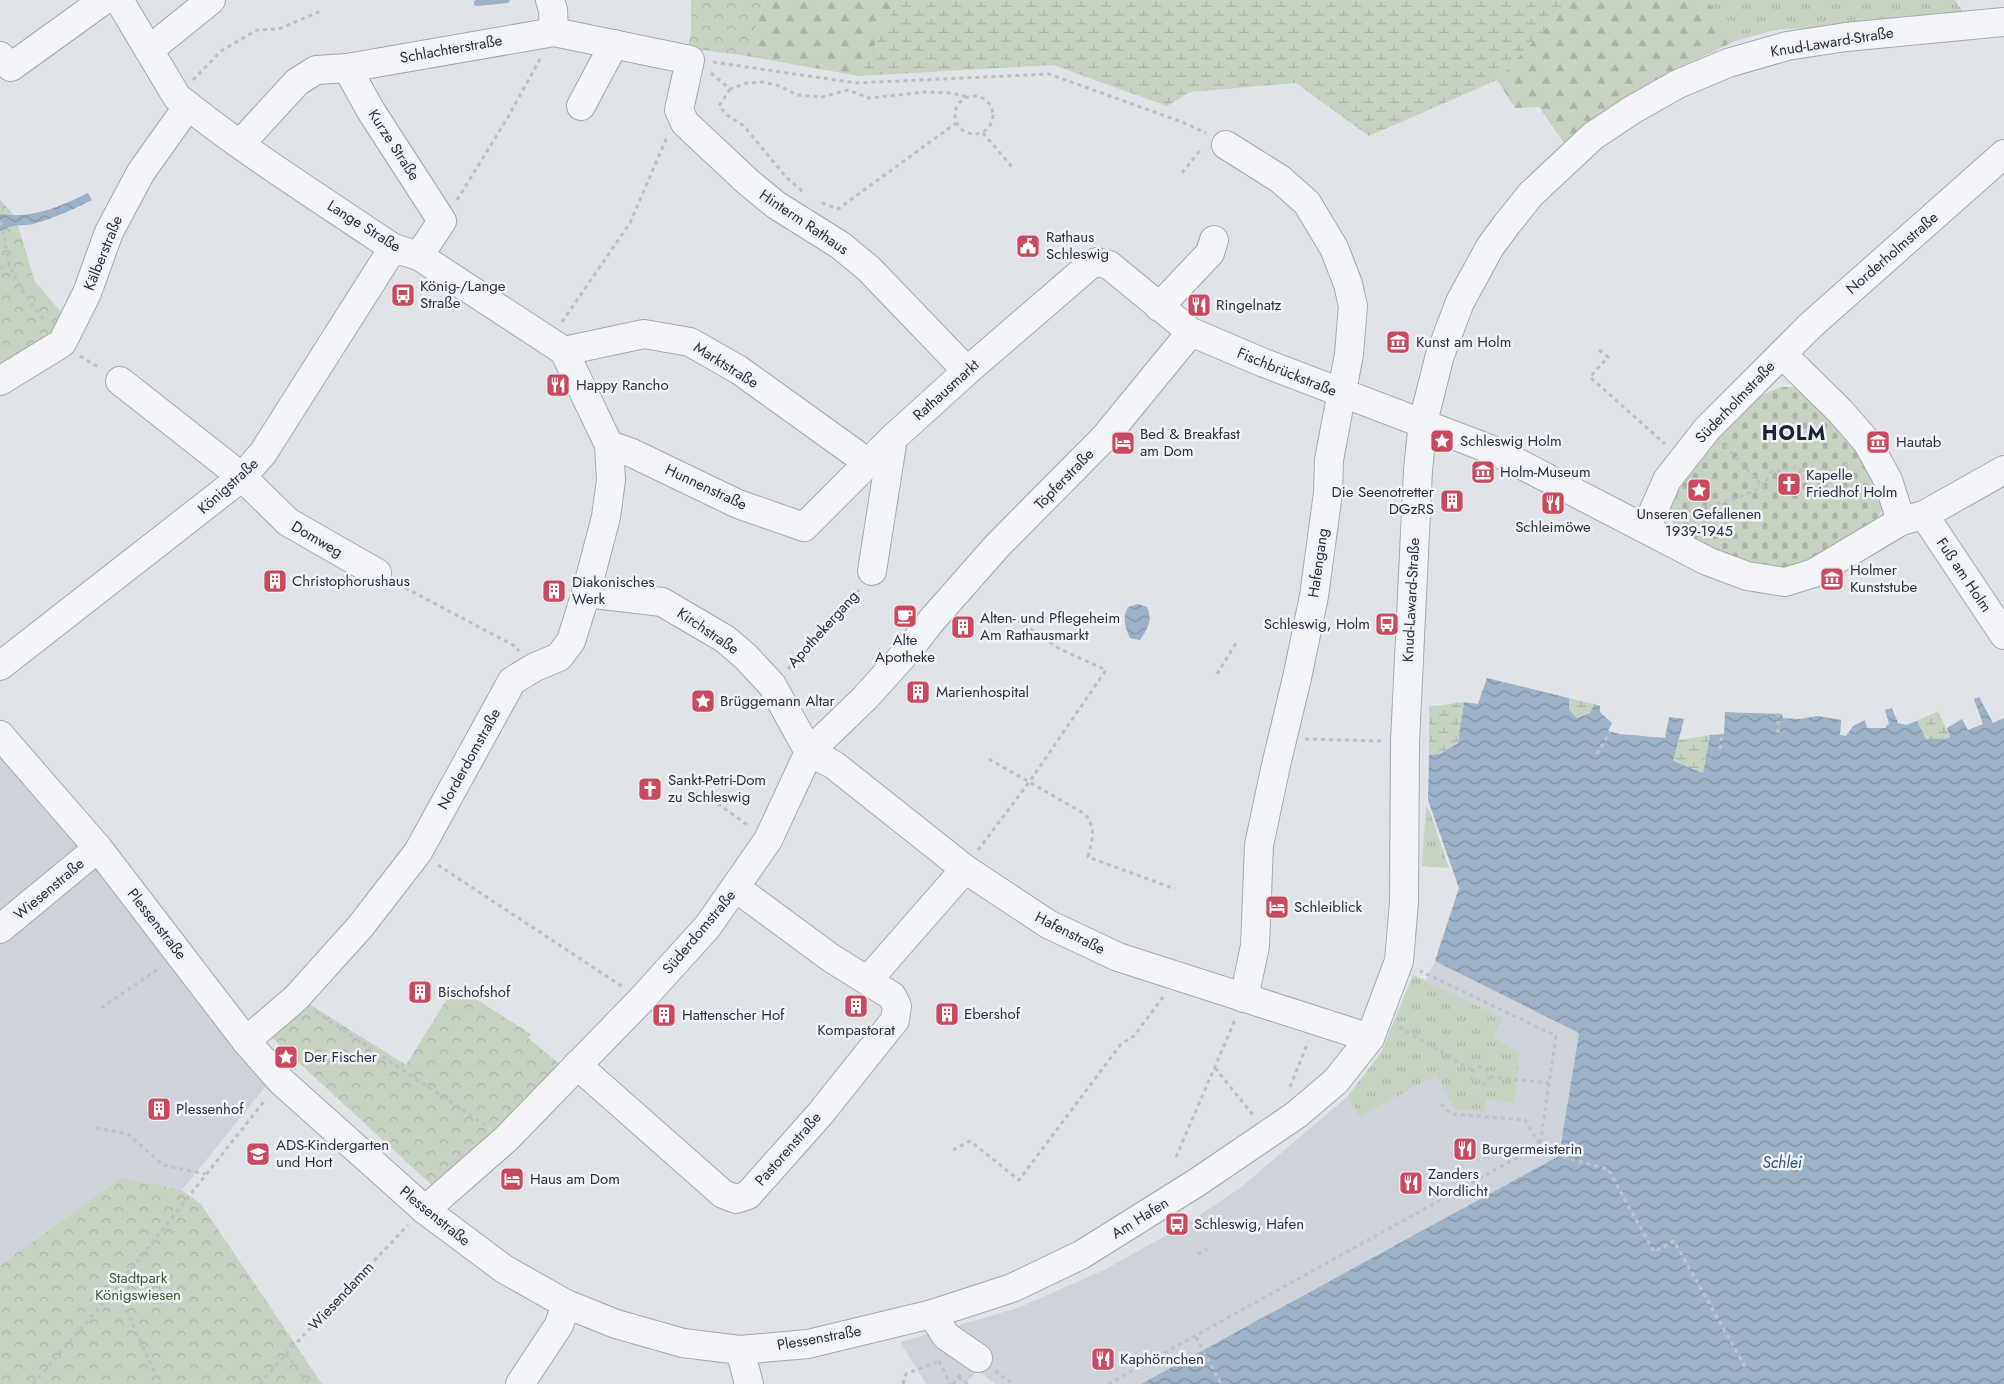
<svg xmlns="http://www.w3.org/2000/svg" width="2004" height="1384" viewBox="0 0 2004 1384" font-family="Jost,sans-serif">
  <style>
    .built { fill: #ced3da }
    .grass { fill: url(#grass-tufts) }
    .forest { fill: url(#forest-firs) }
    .wetland { fill: url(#wetland-marsh) }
    .cemetery { fill: url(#cemetery-stones) }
    .park { fill: url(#park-crowns) }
    .water { fill: url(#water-waves) }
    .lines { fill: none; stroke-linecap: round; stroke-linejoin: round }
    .stream { stroke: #9db2c7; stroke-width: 6 }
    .minor-casing { stroke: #a5abb3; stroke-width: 30 }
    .path { stroke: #bec2c7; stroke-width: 3; stroke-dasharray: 4 4; stroke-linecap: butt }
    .minor { stroke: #f3f4f7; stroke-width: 28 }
    .labels { text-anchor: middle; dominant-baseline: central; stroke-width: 5; stroke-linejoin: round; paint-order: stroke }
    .street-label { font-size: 15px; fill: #29323f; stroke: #f0f2f6 }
    .poi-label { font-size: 15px; fill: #29323f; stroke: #f0f2f6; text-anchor: start }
    .park-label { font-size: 15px; fill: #3e5a37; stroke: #f0f2f6 }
    .water-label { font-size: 16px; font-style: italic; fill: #355172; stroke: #f0f2f6 }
    .district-label { font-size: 20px; font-weight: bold; letter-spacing: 1px; fill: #1c2330; stroke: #f0f2f6 }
  </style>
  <defs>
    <pattern id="grass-tufts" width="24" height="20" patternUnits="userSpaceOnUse" patternTransform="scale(1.25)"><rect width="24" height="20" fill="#c6d2c2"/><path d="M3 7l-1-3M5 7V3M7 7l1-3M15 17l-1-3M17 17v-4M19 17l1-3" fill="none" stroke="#aab5a8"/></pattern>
    <pattern id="forest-firs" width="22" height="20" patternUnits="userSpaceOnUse" patternTransform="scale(1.25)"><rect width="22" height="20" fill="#c6d2c2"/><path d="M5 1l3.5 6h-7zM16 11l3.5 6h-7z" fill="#aab5a8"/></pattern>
    <pattern id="wetland-marsh" width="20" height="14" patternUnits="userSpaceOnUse" patternTransform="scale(1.25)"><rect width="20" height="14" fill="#c6d2c2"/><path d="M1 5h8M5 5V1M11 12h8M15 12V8" fill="none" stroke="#aab5a8"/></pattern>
    <pattern id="cemetery-stones" width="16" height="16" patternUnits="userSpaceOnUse" patternTransform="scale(1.25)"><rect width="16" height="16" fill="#c6d2c2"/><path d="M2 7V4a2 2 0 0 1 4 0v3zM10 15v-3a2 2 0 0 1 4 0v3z" fill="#aab5a8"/></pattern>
    <pattern id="park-crowns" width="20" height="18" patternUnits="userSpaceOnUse" patternTransform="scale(1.25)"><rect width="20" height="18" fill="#c6d2c2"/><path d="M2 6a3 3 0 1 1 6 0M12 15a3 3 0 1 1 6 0" fill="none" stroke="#aab5a8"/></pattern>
    <pattern id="water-waves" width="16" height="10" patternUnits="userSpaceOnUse" patternTransform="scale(1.25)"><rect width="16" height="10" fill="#9db2c7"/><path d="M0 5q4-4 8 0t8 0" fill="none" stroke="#8091a3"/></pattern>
  </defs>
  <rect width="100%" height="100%" fill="#e0e4e9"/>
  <g class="built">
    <polygon points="0,719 239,1016 283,1065 182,1190 122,1177 0,1265"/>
    <polygon points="1435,961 1579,1033 1559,1156 1141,1384 995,1384 978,1370 965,1384 926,1384 900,1342 1018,1308 1104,1270 1183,1226 1240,1188 1348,1096 1381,1053 1413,975 1426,980"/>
  </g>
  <g class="grass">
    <polygon points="1707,0 1955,0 1967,18 1775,30 1735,41"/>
    <polygon points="1426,806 1430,812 1449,868 1422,866"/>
    <polygon points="1413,975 1503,1018 1493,1037 1520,1053 1514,1103 1486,1099 1484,1113 1455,1109 1436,1075 1359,1117 1348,1096 1381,1053"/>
  </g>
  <g class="forest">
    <polygon points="764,0 898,0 859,76 747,56"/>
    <polygon points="1572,0 1707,0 1735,41 1675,70 1623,98 1564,143 1539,107 1515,108 1497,80"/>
  </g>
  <g class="wetland">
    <polygon points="898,0 1572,0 1497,80 1369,136 1296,83 1190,92 1167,106 1053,65 859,76"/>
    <polygon points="1569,698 1594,704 1590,713 1577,718 1569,710"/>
    <polygon points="1464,702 1458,743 1440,754 1429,755 1429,707"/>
    <polygon points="1938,711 1950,737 1945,739 1926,739 1917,721"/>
    <polygon points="1710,735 1703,773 1672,761 1679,740"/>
  </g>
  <polygon class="cemetery" points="1781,387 1794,387 1805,390 1862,453 1881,488 1883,509 1875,521 1805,565 1776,569 1722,554 1684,534 1674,525 1670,516 1668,506 1688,470 1747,404 1764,394"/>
  <g class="park">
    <polygon points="691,0 764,0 747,56 687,48 691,35"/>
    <polygon points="0,200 15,216 35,282 70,322 0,376"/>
    <polygon points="455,986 531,1034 528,1038 562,1066 439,1192 271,1037 306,1002 406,1065"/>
    <polygon points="122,1177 182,1190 201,1204 322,1384 0,1384 0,1265"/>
  </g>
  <g class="water">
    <path d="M88,193L92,200C74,209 56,217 37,223C22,227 15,223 0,231V214C32,219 59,207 88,193Z"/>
    <path d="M1138,604L1147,607C1153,621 1148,628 1140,640L1130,638C1125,628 1122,617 1128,607Z"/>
    <polygon points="1487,678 1569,698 1569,710 1577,718 1590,713 1594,704 1600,706 1600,712 1612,723 1608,731 1620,734 1665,738 1669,717 1684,719 1673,761 1703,773 1710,735 1724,734 1725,712 1782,714 1783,718 1799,719 1818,716 1841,720 1840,735 1846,736 1853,726 1865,720 1867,728 1886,728 1886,726 1889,724 1885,710 1892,708 1898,723 1906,725 1917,721 1926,739 1945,739 1950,737 1947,728 1962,719 1968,730 1983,724 1974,699 1979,697 1993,723 2004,718 2004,1384 1141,1384 1559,1156 1579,1033 1435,961 1459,888 1428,800 1429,755 1440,754 1458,743 1464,702 1478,704"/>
  </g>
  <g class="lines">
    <polyline class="stream" points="477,3 507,0"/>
    <g class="minor-casing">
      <g id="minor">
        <path d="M119,0L177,97C245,152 321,199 393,248L419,256L564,351L609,445L611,480L606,517L586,593L571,641L559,657L535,667L512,681L418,852L360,927L296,998L246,1041"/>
        <polyline points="550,0 553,10 554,32"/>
        <polyline points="149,50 211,0"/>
        <polyline points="0,56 11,67 104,0"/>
        <polyline points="347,68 371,111 442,221 419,256"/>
        <polyline points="581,106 614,44"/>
        <polyline points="240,144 297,82 316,70 347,68 554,32 690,60 679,110 685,123 748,182 776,205 840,245 869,269 967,371"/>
        <polyline points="1226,145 1280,179 1307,203 1334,248 1348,284 1353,306 1349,354 1329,460 1328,493 1314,596 1297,678 1276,765 1259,845 1255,946 1244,998"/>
        <polyline points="1159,307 1210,253 1214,240"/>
        <polyline points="564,351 644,334 690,342 739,370 867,462"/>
        <polyline points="1782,354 1841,412 1867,442 1888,480 1901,521"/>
        <polyline points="0,381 62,343 87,293 109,232 141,172 188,106"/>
        <polyline points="120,381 242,477 288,522 377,573"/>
        <polyline points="609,445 632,453 738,504 804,527 893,438 967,371 1090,265 1097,262 1109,265 1191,332 1264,363 1495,451 1707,561 1747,576 1785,582 1814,573 1901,521 1924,515 2004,470"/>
        <polyline points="1924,515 2004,635"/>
        <polyline points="1646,528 1667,480 1707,429 1811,325 2004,154"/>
        <polyline points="872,571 893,438"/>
        <polyline points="586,593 662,602 725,639 745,656 772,685 809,752"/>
        <polyline points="0,666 242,477 263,453 393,248"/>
        <polyline points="0,735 98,848 246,1041 281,1081 425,1210 504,1269 566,1304 616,1324 683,1343 740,1350 808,1344 932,1314 1012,1288 1081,1255 1196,1183 1296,1115 1336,1081 1370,1038 1399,961 1404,902 1405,742 1418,470 1423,422 1440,355 1460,302 1490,247 1507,224 1531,194 1593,136 1632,110 1678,84 1728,63 1787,46 1846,37 2004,22"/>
        <polyline points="809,752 834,765 965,869 1048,924 1118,957 1370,1038"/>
        <polyline points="0,929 98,848"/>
        <polyline points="868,980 965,869"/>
        <polyline points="577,1065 723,1194 736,1199 748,1195 820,1114 895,1020 897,1006 892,996 831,958 736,888"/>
        <polyline points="425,1210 506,1139 642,999 708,926 768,840 809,752 865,698 911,647 931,621 998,545 1105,437 1191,332"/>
        <polyline points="932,1314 946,1336 978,1358"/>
        <polyline points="740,1350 749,1384"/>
        <polyline points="520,1384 559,1325 566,1304"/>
      </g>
    </g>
    <g class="path">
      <polyline points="713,62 856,83 1049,74 1182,122 1206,133"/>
      <polyline points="711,73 730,89 747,83 763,82 780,86 797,95 822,97 848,90 869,98 926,92 952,93 967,97"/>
      <polyline points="193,80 221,51 257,30 279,29 323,10"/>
      <polyline points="730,89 719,106 727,115 744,126 786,177 802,191"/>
      <circle cx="974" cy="115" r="19"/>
      <polyline points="983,133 1012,167"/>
      <polyline points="1182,173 1202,148"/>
      <polyline points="457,200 508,117 540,59"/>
      <polyline points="822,203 838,209 956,123"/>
      <path d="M0,222C6,236 5,251 10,265C17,286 32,305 46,322"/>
      <polyline points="0,268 10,265"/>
      <polyline points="562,322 630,223 667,137"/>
      <polyline points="1599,350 1608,357 1590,377 1665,444"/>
      <polyline points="80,356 100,368"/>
      <polyline points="1725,445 1763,487"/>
      <polyline points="1678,514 1737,498 1763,487 1771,472 1798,467 1811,489 1852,461"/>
      <polyline points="398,584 513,645 519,651"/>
      <polyline points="788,669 817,640 859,590"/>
      <polyline points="1217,674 1236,643"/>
      <polyline points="1778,733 1778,713"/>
      <polyline points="1305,739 1381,741"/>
      <polyline points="1720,749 1722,734"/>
      <polyline points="1597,754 1610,732"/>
      <path d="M989,759L1085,814C1097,830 1092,839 1088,857L1175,889"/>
      <polyline points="711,799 749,826"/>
      <polyline points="978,850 1030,781 1106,670 1060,649 1012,617"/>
      <polyline points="438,865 623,987"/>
      <polyline points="101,1008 161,967"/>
      <polyline points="316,1012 485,1125"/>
      <polyline points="1399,1027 1473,1071"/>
      <circle cx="1480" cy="1076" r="9"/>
      <polyline points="1215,1068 1254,1116"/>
      <polyline points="1490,1077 1549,1083"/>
      <polyline points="1290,1087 1308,1042"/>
      <polyline points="1441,1104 1451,1114 1525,1120 1540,1145 1559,1156 1608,1169 1654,1252 1674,1241 1747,1370"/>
      <polyline points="96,1128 128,1134 163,1165 205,1174"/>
      <polyline points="953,1150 970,1141 1019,1180 1121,1044 1134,1036 1163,997"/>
      <polyline points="1176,1157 1235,1020"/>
      <polyline points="1198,1254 1207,1249"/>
      <polyline points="116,1288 160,1384"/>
      <polyline points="1196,1337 1221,1384"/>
      <polyline points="286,1354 309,1384"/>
      <polyline points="939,1361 950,1384"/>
      <polyline points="995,1371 1013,1384"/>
      <polyline points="958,1377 968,1384"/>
      <polyline points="33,1384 116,1288 266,1099"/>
      <polyline points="260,1384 286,1354 408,1225"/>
      <polyline points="903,1384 906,1374 939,1361"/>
      <polyline points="953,1384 960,1374"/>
      <polyline points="1108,1384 1540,1145 1556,1036 1420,971"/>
    </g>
    <use href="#minor" class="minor"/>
  </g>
  <defs>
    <g id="civic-square" transform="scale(1.25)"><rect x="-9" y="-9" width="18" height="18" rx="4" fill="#c94a5f" stroke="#f0f2f6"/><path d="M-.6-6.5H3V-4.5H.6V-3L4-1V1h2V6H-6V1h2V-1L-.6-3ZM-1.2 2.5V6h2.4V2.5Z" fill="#fff"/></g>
    <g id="bus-square" transform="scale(1.25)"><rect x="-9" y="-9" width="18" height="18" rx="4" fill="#c94a5f" stroke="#f0f2f6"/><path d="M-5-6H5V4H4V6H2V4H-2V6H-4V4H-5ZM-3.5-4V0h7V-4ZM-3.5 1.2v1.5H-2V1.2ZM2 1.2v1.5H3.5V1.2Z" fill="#fff"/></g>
    <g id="restaurant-square" transform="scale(1.25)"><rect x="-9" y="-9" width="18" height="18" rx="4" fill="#c94a5f" stroke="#f0f2f6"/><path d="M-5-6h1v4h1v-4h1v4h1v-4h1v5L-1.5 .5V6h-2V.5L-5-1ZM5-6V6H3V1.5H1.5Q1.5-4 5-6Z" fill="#fff"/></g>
    <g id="museum-square" transform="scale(1.25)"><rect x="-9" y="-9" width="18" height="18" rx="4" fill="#c94a5f" stroke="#f0f2f6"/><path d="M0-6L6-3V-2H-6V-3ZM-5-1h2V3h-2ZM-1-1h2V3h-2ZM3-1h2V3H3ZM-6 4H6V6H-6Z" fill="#fff"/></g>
    <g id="sight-square" transform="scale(1.25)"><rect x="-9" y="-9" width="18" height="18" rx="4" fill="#c94a5f" stroke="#f0f2f6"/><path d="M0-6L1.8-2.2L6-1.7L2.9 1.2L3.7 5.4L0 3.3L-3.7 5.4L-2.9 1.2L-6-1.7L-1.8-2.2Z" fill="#fff"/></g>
    <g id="hotel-square" transform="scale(1.25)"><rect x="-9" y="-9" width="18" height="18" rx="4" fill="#c94a5f" stroke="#f0f2f6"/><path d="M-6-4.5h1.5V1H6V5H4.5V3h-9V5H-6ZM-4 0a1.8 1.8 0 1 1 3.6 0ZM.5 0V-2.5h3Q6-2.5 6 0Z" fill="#fff"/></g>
    <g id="church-square" transform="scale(1.25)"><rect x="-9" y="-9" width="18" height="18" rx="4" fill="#c94a5f" stroke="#f0f2f6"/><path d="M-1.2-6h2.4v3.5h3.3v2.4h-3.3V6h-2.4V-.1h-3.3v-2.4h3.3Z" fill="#fff"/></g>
    <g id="building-square" transform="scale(1.25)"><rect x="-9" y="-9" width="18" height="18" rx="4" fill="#c94a5f" stroke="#f0f2f6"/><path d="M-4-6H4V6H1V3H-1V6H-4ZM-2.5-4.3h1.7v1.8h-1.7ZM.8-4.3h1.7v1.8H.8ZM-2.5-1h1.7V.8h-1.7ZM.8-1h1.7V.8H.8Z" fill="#fff"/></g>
    <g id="cafe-square" transform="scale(1.25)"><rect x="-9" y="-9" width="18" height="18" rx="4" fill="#c94a5f" stroke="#f0f2f6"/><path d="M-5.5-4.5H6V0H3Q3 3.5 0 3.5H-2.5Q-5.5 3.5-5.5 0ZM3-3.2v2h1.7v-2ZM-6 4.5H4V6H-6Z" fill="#fff"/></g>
    <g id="school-square" transform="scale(1.25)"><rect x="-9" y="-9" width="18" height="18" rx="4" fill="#c94a5f" stroke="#f0f2f6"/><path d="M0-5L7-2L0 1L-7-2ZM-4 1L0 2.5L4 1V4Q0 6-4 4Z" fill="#fff"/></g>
  </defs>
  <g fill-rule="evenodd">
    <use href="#civic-square" x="1028" y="246"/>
    <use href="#bus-square" x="403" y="295"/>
    <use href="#restaurant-square" x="1199" y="305"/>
    <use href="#museum-square" x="1398" y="342"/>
    <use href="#restaurant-square" x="558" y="385"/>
    <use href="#sight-square" x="1442" y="441"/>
    <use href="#museum-square" x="1878" y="442"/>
    <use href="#hotel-square" x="1123" y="443"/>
    <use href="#museum-square" x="1483" y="472"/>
    <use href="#church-square" x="1789" y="484"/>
    <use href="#sight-square" x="1699" y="490"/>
    <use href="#building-square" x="1452" y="501"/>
    <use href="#restaurant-square" x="1553" y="503"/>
    <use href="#museum-square" x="1832" y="579"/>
    <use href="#building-square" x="275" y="581"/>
    <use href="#building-square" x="554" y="591"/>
    <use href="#cafe-square" x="905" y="616"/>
    <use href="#bus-square" x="1387" y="624"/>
    <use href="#building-square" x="963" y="627"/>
    <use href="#building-square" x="918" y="692"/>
    <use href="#sight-square" x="703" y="701"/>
    <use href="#church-square" x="650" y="789"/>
    <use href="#hotel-square" x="1277" y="907"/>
    <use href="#building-square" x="420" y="992"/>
    <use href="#building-square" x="856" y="1006"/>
    <use href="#building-square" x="947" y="1014"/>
    <use href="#building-square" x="664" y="1015"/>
    <use href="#sight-square" x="286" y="1057"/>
    <use href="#building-square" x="159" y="1109"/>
    <use href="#restaurant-square" x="1465" y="1149"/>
    <use href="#school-square" x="258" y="1154"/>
    <use href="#hotel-square" x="512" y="1179"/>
    <use href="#restaurant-square" x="1411" y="1183"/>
    <use href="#bus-square" x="1177" y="1224"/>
    <use href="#restaurant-square" x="1103" y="1359"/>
  </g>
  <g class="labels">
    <g class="street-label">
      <text transform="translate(1832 42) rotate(-9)">Knud-Laward-Straße</text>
      <text transform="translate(451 49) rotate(-10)">Schlachterstraße</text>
      <text transform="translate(394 145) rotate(57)">Kurze Straße</text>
      <text transform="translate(804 222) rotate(34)">Hinterm Rathaus</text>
      <text transform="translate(364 226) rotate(32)">Lange Straße</text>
      <text transform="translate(103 253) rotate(-68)">Kälberstraße</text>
      <text transform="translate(1892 253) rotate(-41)">Norderholmstraße</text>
      <text transform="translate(726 365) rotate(32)">Marktstraße</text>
      <text transform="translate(1287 372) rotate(22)">Fischbrückstraße</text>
      <text transform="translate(946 390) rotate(-42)">Rathausmarkt</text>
      <text transform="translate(1735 402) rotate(-46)">Süderholmstraße</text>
      <text transform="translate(1064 479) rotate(-46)">Töpferstraße</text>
      <text transform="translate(228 486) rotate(-42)">Königstraße</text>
      <text transform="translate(706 487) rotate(25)">Hunnenstraße</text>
      <text transform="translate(317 539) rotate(30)">Domweg</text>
      <text transform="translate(1318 563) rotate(-82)">Hafengang</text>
      <text transform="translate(1964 575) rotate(56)">Fuß am Holm</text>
      <text transform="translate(1411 600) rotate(-87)">Knud-Laward-Straße</text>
      <text transform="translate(823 629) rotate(-48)">Apothekergang</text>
      <text transform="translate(708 631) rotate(34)">Kirchstraße</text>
      <text transform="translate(469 759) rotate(-61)">Norderdomstraße</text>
      <text transform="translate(49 889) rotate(-40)">Wiesenstraße</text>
      <text transform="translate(157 924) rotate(52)">Plessenstraße</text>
      <text transform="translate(699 932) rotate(-50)">Süderdomstraße</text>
      <text transform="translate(1070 933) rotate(27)">Hafenstraße</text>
      <text transform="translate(788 1149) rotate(-49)">Pastorenstraße</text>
      <text transform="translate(435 1216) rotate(39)">Plessenstraße</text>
      <text transform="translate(1140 1218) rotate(-32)">Am Hafen</text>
      <text transform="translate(341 1296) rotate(-47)">Wiesendamm</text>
      <text transform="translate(819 1338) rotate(-10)">Plessenstraße</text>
    </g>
    <g class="poi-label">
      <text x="1046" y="237">Rathaus<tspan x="1046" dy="17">Schleswig</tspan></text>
      <text x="420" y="286">König-/Lange<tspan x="420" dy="17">Straße</tspan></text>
      <text x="1216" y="305">Ringelnatz</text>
      <text x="1416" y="342">Kunst am Holm</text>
      <text x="576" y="385">Happy Rancho</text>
      <text x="1140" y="434">Bed &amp; Breakfast<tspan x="1140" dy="17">am Dom</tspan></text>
      <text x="1460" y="441">Schleswig Holm</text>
      <text x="1896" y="442">Hautab</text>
      <text x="1500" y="472">Holm-Museum</text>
      <text x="1806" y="475">Kapelle<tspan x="1806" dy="17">Friedhof Holm</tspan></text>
      <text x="1434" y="492" text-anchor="end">Die Seenotretter<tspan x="1434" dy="17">DGzRS</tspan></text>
      <text x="1699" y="514" text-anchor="middle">Unseren Gefallenen<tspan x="1699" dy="17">1939-1945</tspan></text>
      <text x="1553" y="527" text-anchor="middle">Schleimöwe</text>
      <text x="1850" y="570">Holmer<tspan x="1850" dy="17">Kunststube</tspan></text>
      <text x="292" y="581">Christophorushaus</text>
      <text x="572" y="582">Diakonisches<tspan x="572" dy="17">Werk</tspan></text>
      <text x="980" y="618">Alten- und Pflegeheim<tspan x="980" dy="17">Am Rathausmarkt</tspan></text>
      <text x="1370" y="624" text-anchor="end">Schleswig, Holm</text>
      <text x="905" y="640" text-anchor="middle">Alte<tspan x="905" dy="17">Apotheke</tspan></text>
      <text x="936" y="692">Marienhospital</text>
      <text x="720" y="701">Brüggemann Altar</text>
      <text x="668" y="780">Sankt-Petri-Dom<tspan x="668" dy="17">zu Schleswig</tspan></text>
      <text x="1294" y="907">Schleiblick</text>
      <text x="438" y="992">Bischofshof</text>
      <text x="964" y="1014">Ebershof</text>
      <text x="682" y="1015">Hattenscher Hof</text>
      <text x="856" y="1030" text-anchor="middle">Kompastorat</text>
      <text x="304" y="1057">Der Fischer</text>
      <text x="176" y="1109">Plessenhof</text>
      <text x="276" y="1145">ADS-Kindergarten<tspan x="276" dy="17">und Hort</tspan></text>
      <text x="1482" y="1149">Burgermeisterin</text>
      <text x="1428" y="1174">Zanders<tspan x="1428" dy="17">Nordlicht</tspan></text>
      <text x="530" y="1179">Haus am Dom</text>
      <text x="1194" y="1224">Schleswig, Hafen</text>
      <text x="1120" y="1359">Kaphörnchen</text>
    </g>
    <g class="park-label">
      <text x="138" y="1278">Stadtpark<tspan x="138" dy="17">Königswiesen</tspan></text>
    </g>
    <g class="water-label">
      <text x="1782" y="1162">Schlei</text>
    </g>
    <g class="district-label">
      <text x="1794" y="433">HOLM</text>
    </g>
  </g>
</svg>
